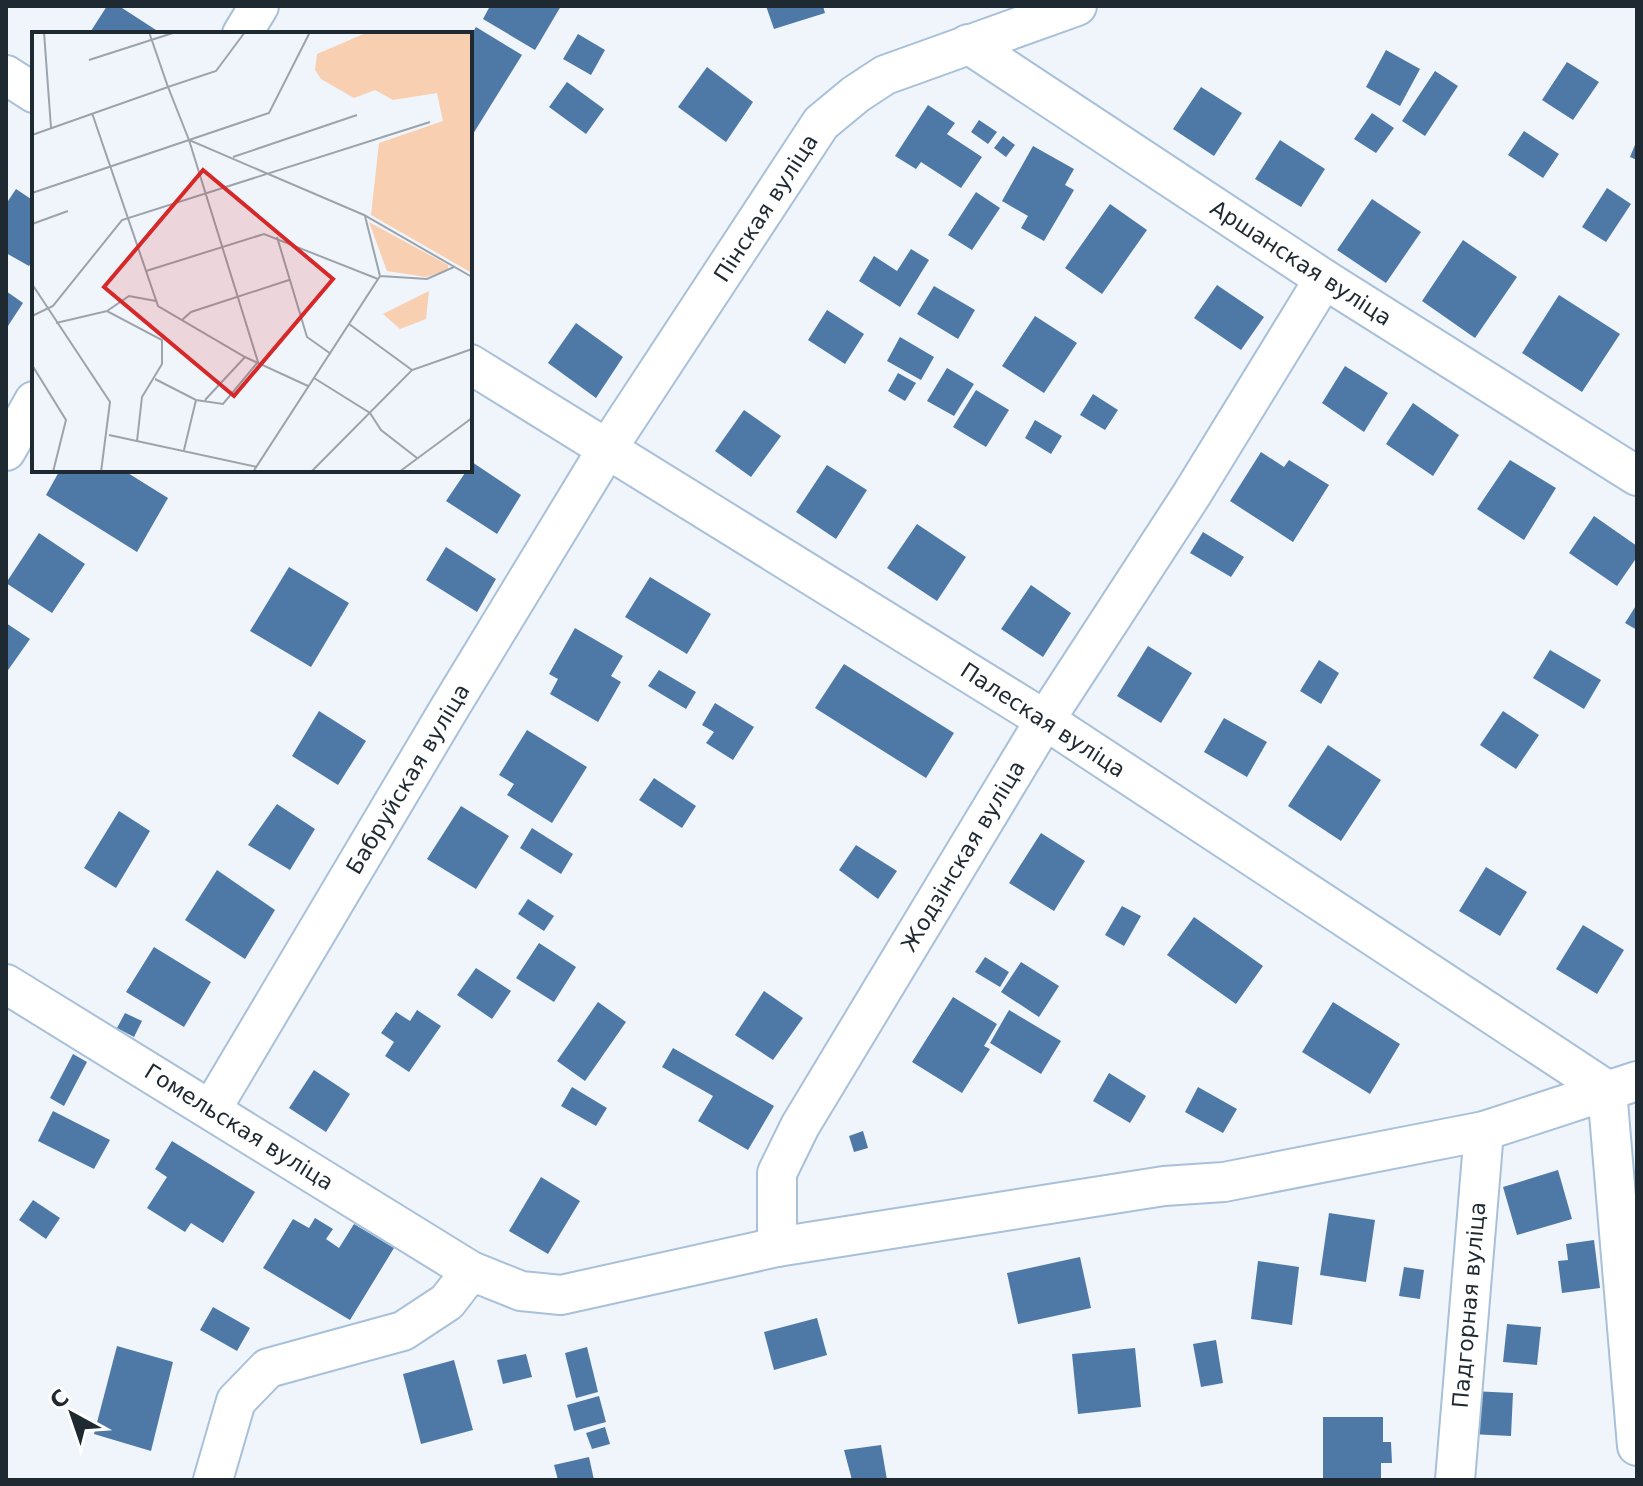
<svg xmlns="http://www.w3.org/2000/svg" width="1643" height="1486" viewBox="0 0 1643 1486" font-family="'DejaVu Sans',sans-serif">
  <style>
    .building { fill: #4e79a6 }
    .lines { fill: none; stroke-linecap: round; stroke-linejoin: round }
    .minor-casing { stroke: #a8c0d9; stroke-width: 42 }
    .minor { stroke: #fff; stroke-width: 38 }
    .labels { text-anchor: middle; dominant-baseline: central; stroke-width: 8; stroke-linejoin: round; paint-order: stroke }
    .street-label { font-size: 22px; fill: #1f2932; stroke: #fff }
    .inset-road { fill: none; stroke: #9ca3ab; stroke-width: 2 }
    .view { fill: #d62828; fill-opacity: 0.15; stroke: #d62828; stroke-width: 4 }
    .inset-edge { fill: none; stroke: #1f2932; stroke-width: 4 }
  </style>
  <rect width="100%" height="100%" fill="#f0f5fb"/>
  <g class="building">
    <polygon points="107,6 119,6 156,30 153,34 89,34"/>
    <polygon points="490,6 561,6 535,50 483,19"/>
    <polygon points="766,6 823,6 825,13 774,29"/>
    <polygon points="476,27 522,55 473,134 470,132 470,37"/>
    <polygon points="578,34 605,50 591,75 563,59"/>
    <polygon points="1386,50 1420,69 1400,106 1366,87"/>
    <polygon points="1567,62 1599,82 1573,120 1542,100"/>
    <polygon points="707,67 753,102 726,142 678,107"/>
    <polygon points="1435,71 1458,86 1425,136 1402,121"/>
    <polygon points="567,82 604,109 586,134 549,107"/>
    <polygon points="1201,87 1242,113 1214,156 1173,129"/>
    <polygon points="928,105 955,123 947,134 982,157 961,188 921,162 916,169 895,156"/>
    <polygon points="1372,113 1394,128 1376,153 1354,139"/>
    <polygon points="979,120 997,132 988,144 971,132"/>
    <polygon points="1524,131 1559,154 1543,178 1508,155"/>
    <polygon points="1003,136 1015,145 1006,157 994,148"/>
    <polygon points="1280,140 1325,169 1301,207 1255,179"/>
    <polygon points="1637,140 1637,160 1630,157"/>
    <polygon points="1033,146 1074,169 1065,185 1074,190 1044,241 1021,228 1028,216 1002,201"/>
    <polygon points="1607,188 1631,204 1606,242 1582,227"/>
    <polygon points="16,189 34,201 34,258 29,266 6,253 6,204"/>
    <polygon points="976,192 1000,208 972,250 948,235"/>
    <polygon points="1372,199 1421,232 1386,283 1337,250"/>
    <polygon points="1110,204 1147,230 1102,294 1065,268"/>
    <polygon points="1463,240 1517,277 1475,338 1422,301"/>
    <polygon points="911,249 929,260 900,307 859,281 874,256 897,271"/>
    <polygon points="1217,285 1264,317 1241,350 1194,318"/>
    <polygon points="934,286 975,310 958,339 917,314"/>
    <polygon points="6,291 23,303 6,329"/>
    <polygon points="1559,295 1620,334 1582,392 1522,353"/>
    <polygon points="827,310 864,334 845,364 808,340"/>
    <polygon points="1035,316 1077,343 1044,393 1002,366"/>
    <polygon points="576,323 623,357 596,398 548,363"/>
    <polygon points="900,337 934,357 921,380 887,361"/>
    <polygon points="1345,366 1388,393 1364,432 1322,403"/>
    <polygon points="947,368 974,384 954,416 927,401"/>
    <polygon points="898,373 916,383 905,401 888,391"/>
    <polygon points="976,390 1009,410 986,447 953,427"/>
    <polygon points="1093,394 1118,410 1105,430 1080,415"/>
    <polygon points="1413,403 1459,435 1433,476 1386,444"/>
    <polygon points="744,410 781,436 751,477 715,451"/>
    <polygon points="1035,420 1062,436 1051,454 1025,438"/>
    <polygon points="1261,452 1284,467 1289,460 1329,485 1293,542 1230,501"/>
    <polygon points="1510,460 1556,488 1524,540 1477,509"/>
    <polygon points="472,462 521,495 497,534 446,501 467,470 470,470"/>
    <polygon points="827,465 867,490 836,539 796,512"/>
    <polygon points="60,470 123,470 168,498 137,552 46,495"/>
    <polygon points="1594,516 1637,546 1637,557 1617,586 1569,553"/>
    <polygon points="917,524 966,557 937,601 887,568"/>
    <polygon points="1203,532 1244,557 1231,577 1190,553"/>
    <polygon points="39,533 85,564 52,613 6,583"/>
    <polygon points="446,547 496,579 477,612 426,580"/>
    <polygon points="289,567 349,603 311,667 250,631"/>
    <polygon points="650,577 711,614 687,654 625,617"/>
    <polygon points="1031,585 1071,613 1043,657 1001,629"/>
    <polygon points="1637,604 1637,630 1625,623"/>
    <polygon points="6,623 30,639 6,673"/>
    <polygon points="575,628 623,656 611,676 621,682 598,722 550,694 558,679 549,674"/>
    <polygon points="1148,646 1192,673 1161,723 1117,696"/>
    <polygon points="1550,650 1601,680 1584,709 1533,678"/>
    <polygon points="1319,660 1339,673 1321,704 1300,691"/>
    <polygon points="844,664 954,733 926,778 815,708"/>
    <polygon points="659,670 696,692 686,709 648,686"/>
    <polygon points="715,703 754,727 733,760 706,743 714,732 702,725"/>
    <polygon points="319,711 366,741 338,785 292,756"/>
    <polygon points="1503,711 1539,735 1516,769 1480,745"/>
    <polygon points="1224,718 1267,742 1247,777 1204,752"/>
    <polygon points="527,730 587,767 552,823 507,795 514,784 499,775"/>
    <polygon points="1328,745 1381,780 1341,841 1288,806"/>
    <polygon points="654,778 696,806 682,828 639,800"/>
    <polygon points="277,804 315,829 290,870 248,845"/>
    <polygon points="461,806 509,836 476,889 427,859"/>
    <polygon points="119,811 150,831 116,888 84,868"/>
    <polygon points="532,828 573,854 561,874 520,848"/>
    <polygon points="1041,833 1085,861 1054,911 1009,883"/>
    <polygon points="856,845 897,871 878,899 839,870"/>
    <polygon points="1486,867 1527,892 1500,936 1459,911"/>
    <polygon points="217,870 275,910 245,959 185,920"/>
    <polygon points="528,899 554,916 544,931 518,914"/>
    <polygon points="1122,906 1141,916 1124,946 1105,935"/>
    <polygon points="1194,917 1263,966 1236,1004 1167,955"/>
    <polygon points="1583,925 1624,950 1597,994 1556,969"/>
    <polygon points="539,943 576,967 554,1002 516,978"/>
    <polygon points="154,947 211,982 184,1027 126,992"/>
    <polygon points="985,957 1009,972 1000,987 975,972"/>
    <polygon points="1021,962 1059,986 1039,1017 1001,992"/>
    <polygon points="476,968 511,991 492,1019 457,995"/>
    <polygon points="764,991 803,1018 773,1060 735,1035"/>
    <polygon points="953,997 997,1024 984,1046 990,1049 962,1093 912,1062"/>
    <polygon points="598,1002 626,1022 585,1081 557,1061"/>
    <polygon points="1333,1002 1400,1044 1370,1094 1302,1052"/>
    <polygon points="417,1010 441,1026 409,1072 385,1056 394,1042 381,1033 396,1012 410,1021"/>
    <polygon points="1009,1010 1061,1041 1041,1074 990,1043"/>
    <polygon points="125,1013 142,1021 134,1037 117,1028"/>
    <polygon points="673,1048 774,1106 748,1150 698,1121 713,1096 662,1067"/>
    <polygon points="73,1054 87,1062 64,1106 50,1098"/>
    <polygon points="314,1070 350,1094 326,1132 289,1108"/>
    <polygon points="1109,1073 1146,1096 1130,1123 1093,1101"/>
    <polygon points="572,1087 607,1108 596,1126 561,1106"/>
    <polygon points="1198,1087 1237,1109 1223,1133 1185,1112"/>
    <polygon points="53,1111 110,1140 94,1169 38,1141"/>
    <polygon points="863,1131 868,1148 854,1152 849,1136"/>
    <polygon points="172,1141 255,1192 223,1243 191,1223 185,1232 147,1208 167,1177 155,1169"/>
    <polygon points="1558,1170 1572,1219 1517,1235 1503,1187"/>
    <polygon points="541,1177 580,1201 548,1254 509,1231"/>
    <polygon points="33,1200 60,1218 46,1239 19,1220"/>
    <polygon points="1329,1213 1375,1220 1366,1282 1320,1275"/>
    <polygon points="315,1218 333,1229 326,1239 339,1248 354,1224 394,1248 350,1320 263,1268 293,1219 309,1228"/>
    <polygon points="1594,1240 1600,1288 1562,1293 1558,1261 1568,1260 1566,1244"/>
    <polygon points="1080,1257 1091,1308 1018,1324 1007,1273"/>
    <polygon points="1258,1261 1299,1267 1292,1325 1251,1319"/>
    <polygon points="1404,1267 1424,1270 1420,1299 1399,1296"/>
    <polygon points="213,1307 250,1328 237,1351 200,1330"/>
    <polygon points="817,1318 827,1355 774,1370 764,1332"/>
    <polygon points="1507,1324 1541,1327 1537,1365 1503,1362"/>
    <polygon points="1216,1340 1223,1383 1201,1387 1193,1344"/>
    <polygon points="117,1346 173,1362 151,1451 94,1434"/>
    <polygon points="587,1347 598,1392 576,1398 565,1353"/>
    <polygon points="1135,1348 1141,1407 1078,1414 1072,1354"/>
    <polygon points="526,1354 532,1377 503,1384 497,1360"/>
    <polygon points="454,1360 473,1430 421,1444 403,1374"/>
    <polygon points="1472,1391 1513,1393 1511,1436 1470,1434"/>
    <polygon points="599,1396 606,1422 574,1431 567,1405"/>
    <polygon points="1323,1417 1383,1417 1383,1442 1391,1442 1392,1463 1381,1463 1381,1480 1323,1480"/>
    <polygon points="605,1427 610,1444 592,1449 586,1433"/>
    <polygon points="881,1445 887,1480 852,1480 844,1450"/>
    <polygon points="589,1457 594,1480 558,1480 554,1465"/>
  </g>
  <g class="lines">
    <g class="minor-casing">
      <g id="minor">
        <polyline points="242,34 259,6"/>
        <polyline points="968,44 1324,279 1637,476"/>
        <polyline points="6,75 34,93"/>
        <polyline points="470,364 1045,720 1607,1090 1637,1446"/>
        <polyline points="6,451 34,401"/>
        <polyline points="6,984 471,1271 521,1291 561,1295 777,1247 1164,1186 1224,1182 1484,1131 1637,1081"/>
        <polyline points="211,1110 449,709 607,449 821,123 856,94 885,75 1077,6"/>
        <polyline points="777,1247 777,1173 800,1126 1045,720 1192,494 1324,279"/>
        <polyline points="213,1480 236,1401 268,1368 403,1331 447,1302 471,1271"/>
        <polyline points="1455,1480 1484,1131"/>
      </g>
    </g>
    <use href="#minor" class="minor"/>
  </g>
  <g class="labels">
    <g class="street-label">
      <text transform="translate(766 208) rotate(-57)">Пінская вуліца</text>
      <text transform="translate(1301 263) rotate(33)">Аршанская вуліца</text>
      <text transform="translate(1043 720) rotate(33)">Палеская вуліца</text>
      <text transform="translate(408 779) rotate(-59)">Бабруйская вуліца</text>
      <text transform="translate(963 856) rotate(-59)">Жодзінская вуліца</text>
      <text transform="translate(239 1127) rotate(32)">Гомельская вуліца</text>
      <text transform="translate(1469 1305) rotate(-85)">Падгорная вуліца</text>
    </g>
  </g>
  <g transform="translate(32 32)">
    <rect width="440" height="440" fill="#f0f5fb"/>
    <path d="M336,0H440V241L339,183L347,111L411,89L405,61L361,68L343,58L322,66L289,47L283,38L285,22ZM337,190L416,233V238L394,245L355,239ZM397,259L394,287L368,297L351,282Z" fill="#f8cfb0"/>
    <path class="inset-road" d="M12,0L19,96M117,0L136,55L184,39L213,0M57,28L144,0M60,81L126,274L213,325L276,354M0,103L136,55L157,108L332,183L440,245M201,125L325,83M0,161L237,81L278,0M0,192L36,179M245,205L275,305L299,322M114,239L232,202L346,247M348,244L395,247L422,235M0,252L78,370L69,440M75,279L97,264L124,269M0,284L21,274L90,188L398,90M150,288L159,280L257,248M24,291L75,279L130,308V332L110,365L105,409M317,292L380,338M0,333L34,388L21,440M282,346L338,381L349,398L385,426M123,347L164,368L191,372L226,330L157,108M173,368L213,325M77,403L225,435M152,418L164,368M221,440L348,244L333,184M279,440L380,338L440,317M367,440L440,386"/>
    <path class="view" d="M171,138L301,247L202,364L72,255Z"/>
    <rect width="440" height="440" class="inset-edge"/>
  </g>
  <rect width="1643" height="1486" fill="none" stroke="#1f2932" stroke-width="16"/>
  <g transform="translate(72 1414) rotate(320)" stroke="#ffffff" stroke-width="6" paint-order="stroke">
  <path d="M0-6L14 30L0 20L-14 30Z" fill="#1f2932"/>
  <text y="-12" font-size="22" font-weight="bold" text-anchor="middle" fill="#1f2932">С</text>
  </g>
</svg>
